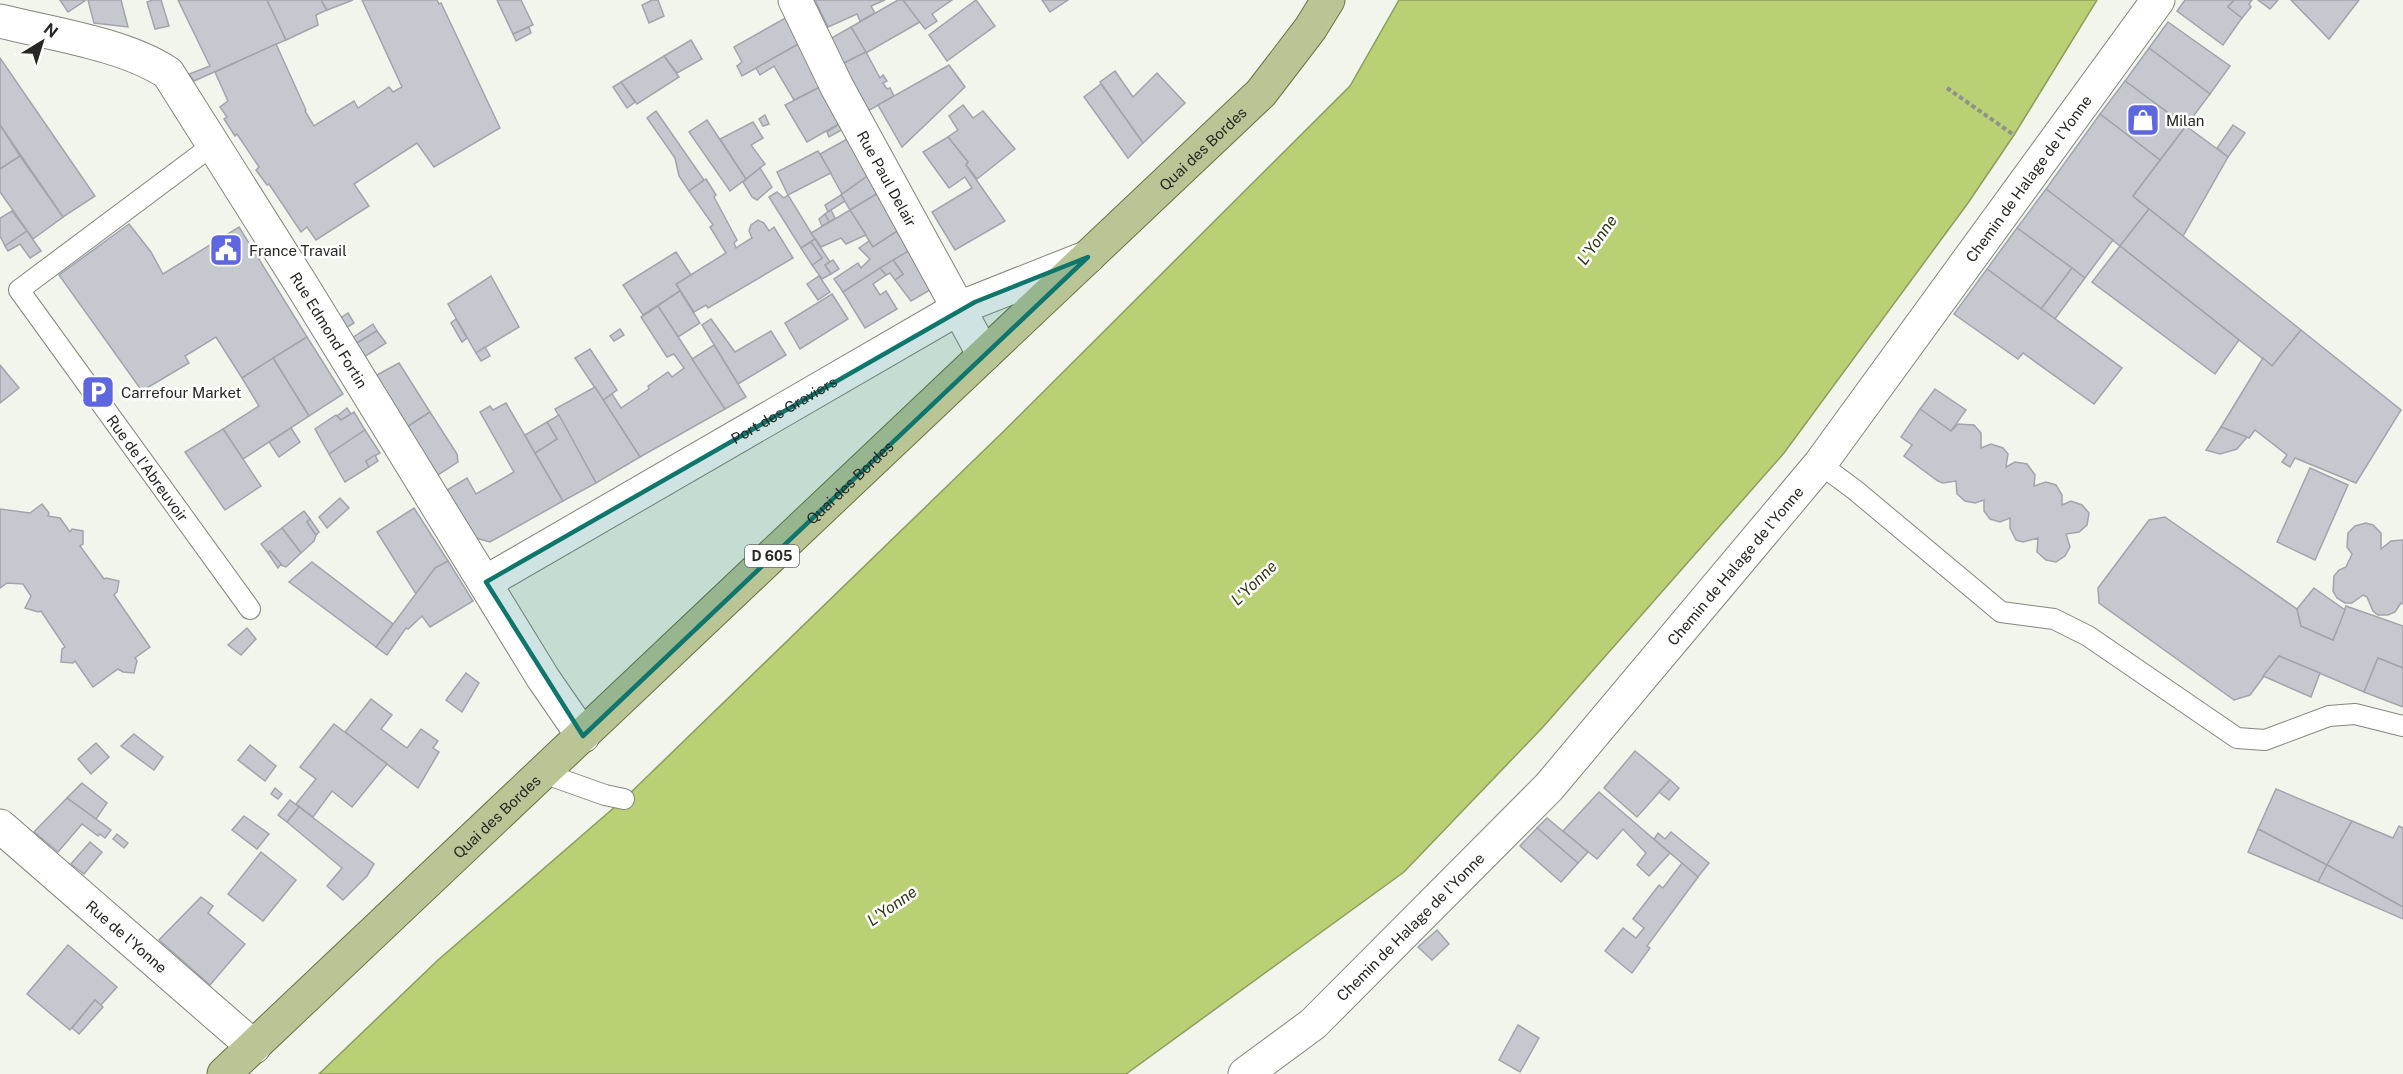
<svg xmlns="http://www.w3.org/2000/svg" width="2403" height="1074" viewBox="0 0 2403 1074" font-family="'Public Sans',sans-serif">
  <style>
    .water { fill: #b9d075; stroke: #8d9d5d; stroke-width: 1.5 }
    .building { fill: #c6c8d0; stroke: #a2a4ac; stroke-width: 1.5 }
    .lines { fill: none; stroke-linecap: round; stroke-linejoin: round }
    .lane-casing { stroke: #84867e; stroke-width: 22 }
    .street-casing { stroke: #84867e; stroke-width: 35 }
    .primary-casing { stroke: #697541; stroke-width: 35 }
    .path { stroke: #90918b; stroke-width: 4; stroke-dasharray: 4.5 3; stroke-linecap: butt }
    .lane { stroke: #fff; stroke-width: 20 }
    .street { stroke: #fff; stroke-width: 33 }
    .primary { stroke: #bac596; stroke-width: 33 }
    .marked { fill: #0f766e; fill-opacity: 0.2; stroke: #0f766e; stroke-width: 4.5; stroke-linejoin: round }
    .labels { text-anchor: middle; dominant-baseline: central; stroke-width: 5; stroke-linejoin: round; paint-order: stroke }
    .shield { fill: #fff; stroke: #686866; stroke-width: 1.5 }
    .shield-label { font-size: 14px; font-weight: bold; fill: #272724 }
    .poi-label { font-size: 15px; fill: #272724; stroke: #fff; text-anchor: start }
    .street-label { font-size: 15px; fill: #272724; stroke: #fff }
    .water-label { font-size: 16px; font-style: italic; fill: #2f3812; stroke: #fff }
  </style>
  <rect width="100%" height="100%" fill="#f2f5ec"/>
  <polygon class="water" points="1399,0 2097,0 2014,135 1968,203 1784,453 1543,727 1404,872 1126,1074 319,1074 438,960 624,799 1005,430 1350,86"/>
  <g class="building">
    <polygon points="60,0 86,0 68,12"/>
    <polygon points="88,0 121,0 128,27 94,23"/>
    <polygon points="153,0 161,0 169,26 155,29 147,2"/>
    <polygon points="178,0 267,0 286,40 194,81 189,74 210,66"/>
    <polygon points="267,0 321,0 327,10 316,15 318,25 286,40"/>
    <polygon points="321,0 353,0 327,10"/>
    <polygon points="362,0 437,0 439,4 441,3 500,128 434,167 417,143 354,184 369,206 316,240 307,227 301,232 269,184 267,185 256,170 259,167 237,134 235,136 224,119 227,117 220,107 228,101 215,72 276,44 306,110 305,111 314,126 354,101 358,108 389,87 393,92 402,87"/>
    <polygon points="497,0 521,0 533,25 513,34"/>
    <polygon points="652,0 658,0 664,16 649,23 642,5"/>
    <polygon points="815,0 885,0 871,6 875,13 860,21 857,14 828,27"/>
    <polygon points="898,0 903,0 920,22 866,53 851,27"/>
    <polygon points="903,0 952,0 932,14 937,21 925,29"/>
    <polygon points="976,0 995,26 947,61 929,35"/>
    <polygon points="1042,0 1068,0 1050,12"/>
    <polygon points="2185,0 2234,0 2228,7 2242,18 2223,45 2177,11"/>
    <polygon points="2234,0 2252,0 2249,4 2251,7 2242,18 2228,7"/>
    <polygon points="2258,0 2278,0 2270,9"/>
    <polygon points="2291,0 2359,0 2329,39"/>
    <polygon points="789,16 802,42 742,76 737,66 742,62 734,47"/>
    <polygon points="2168,22 2230,66 2210,94 2149,48"/>
    <polygon points="529,27 531,33 516,41 513,34"/>
    <polygon points="851,27 866,52 836,67 823,43"/>
    <polygon points="691,40 702,59 677,73 664,56"/>
    <polygon points="802,42 824,85 794,100 774,66 760,75 756,68"/>
    <polygon points="2149,48 2210,94 2186,126 2125,81"/>
    <polygon points="866,52 880,78 883,75 887,81 883,83 887,89 890,88 894,96 861,115 836,67"/>
    <polygon points="664,56 679,77 637,104 621,82"/>
    <polygon points="0,58 95,196 63,217 0,125"/>
    <polygon points="949,65 965,87 902,147 878,105"/>
    <polygon points="1115,71 1133,97 1157,73 1185,103 1143,143 1100,82"/>
    <polygon points="2125,81 2186,126 2160,160 2100,114"/>
    <polygon points="621,82 635,102 627,108 613,87"/>
    <polygon points="1101,84 1143,143 1128,158 1084,97"/>
    <polygon points="824,85 844,121 807,142 785,105"/>
    <polygon points="963,105 973,118 983,111 1015,149 977,179 966,165 968,162 948,137 958,130 949,116"/>
    <polygon points="656,111 704,180 689,191 679,176 675,158 647,118"/>
    <polygon points="2100,114 2160,160 2133,196 2149,209 2120,246 2046,189"/>
    <polygon points="765,115 769,124 763,126 759,119"/>
    <polygon points="707,120 746,179 730,191 689,132"/>
    <polygon points="844,121 847,127 829,137 827,132"/>
    <polygon points="753,122 763,138 751,145 765,164 746,179 720,139"/>
    <polygon points="0,125 20,156 0,169"/>
    <polygon points="2233,125 2245,133 2228,157 2217,148"/>
    <polygon points="2186,126 2228,157 2183,236 2133,196"/>
    <polygon points="948,137 968,162 966,165 1005,221 955,250 932,212 972,188 965,177 949,188 923,152"/>
    <polygon points="849,138 873,172 842,194 820,154"/>
    <polygon points="818,151 831,173 788,195 777,172"/>
    <polygon points="20,156 63,217 33,239 0,192 0,169"/>
    <polygon points="760,168 772,187 757,200 752,197 743,182"/>
    <polygon points="873,172 883,190 850,210 841,195"/>
    <polygon points="706,179 716,195 714,197 737,240 734,243 736,248 752,238 749,231 751,225 758,220 764,223 769,231 774,227 793,258 708,308 706,305 694,312 676,284 726,253 710,227 713,225 689,191"/>
    <polygon points="2046,189 2113,240 2085,278 2017,228"/>
    <polygon points="883,190 905,226 873,247 850,210"/>
    <polygon points="777,192 784,198 788,195 815,239 801,248 769,197"/>
    <polygon points="841,195 845,201 828,212 825,205"/>
    <polygon points="2149,209 2301,330 2272,366 2120,246"/>
    <polygon points="831,210 835,218 829,222 825,214"/>
    <polygon points="850,210 866,235 846,244 841,238 821,247 811,233"/>
    <polygon points="12,211 27,231 5,246 0,236 0,218"/>
    <polygon points="825,214 829,222 822,226 819,219"/>
    <polygon points="129,224 151,252 163,274 239,227 307,337 242,378 216,337 185,356 189,363 142,391 59,275"/>
    <polygon points="905,226 917,246 843,292 834,279 858,263 861,268 870,259 859,248 869,241 873,247"/>
    <polygon points="2017,228 2072,268 2041,309 1987,269"/>
    <polygon points="27,231 41,251 30,258 20,244 8,251 5,246"/>
    <polygon points="815,239 830,262 825,265 831,274 822,279 812,265 822,258 811,242"/>
    <polygon points="811,242 822,258 812,265 801,248"/>
    <polygon points="917,246 935,287 911,301 895,280 903,274 893,260"/>
    <polygon points="2120,246 2239,340 2215,374 2092,282"/>
    <polygon points="676,252 691,275 676,284 680,291 643,315 623,285"/>
    <polygon points="833,260 839,269 831,274 825,265"/>
    <polygon points="893,260 903,274 895,280 890,273 886,275 880,268"/>
    <polygon points="880,268 886,275 873,284 880,295 886,291 897,309 865,328 843,292"/>
    <polygon points="2072,268 2085,278 2055,319 2041,309"/>
    <polygon points="1987,269 2122,368 2094,404 2023,353 2018,359 1954,314"/>
    <polygon points="491,276 519,327 476,353 448,304"/>
    <polygon points="819,276 830,292 818,300 807,284"/>
    <polygon points="680,291 700,323 678,337 658,306"/>
    <polygon points="832,294 848,319 800,349 785,323"/>
    <polygon points="658,306 725,409 640,457 603,400 612,394 621,408 649,389 648,386 668,372 672,377 684,368 674,354 667,357 641,317"/>
    <polygon points="348,313 354,323 346,328 339,319"/>
    <polygon points="456,319 467,338 462,342 451,323"/>
    <polygon points="711,319 735,352 771,331 786,355 738,384 702,325"/>
    <polygon points="373,324 377,331 355,344 352,338"/>
    <polygon points="620,329 624,335 614,341 610,336"/>
    <polygon points="2301,330 2401,410 2356,483 2295,458 2290,467 2282,462 2287,455 2255,430 2249,438 2221,427 2263,358 2272,366"/>
    <polygon points="377,331 386,343 364,357 355,344"/>
    <polygon points="307,337 343,394 309,416 273,358"/>
    <polygon points="714,345 746,397 725,409 692,359"/>
    <polygon points="485,347 490,356 481,361 476,353"/>
    <polygon points="590,349 617,390 603,400 575,358"/>
    <polygon points="273,358 309,416 243,459 223,429 259,406 242,378"/>
    <polygon points="399,363 430,412 407,427 375,376"/>
    <polygon points="0,365 19,388 0,403"/>
    <polygon points="595,387 640,457 596,483 555,409"/>
    <polygon points="1935,389 1966,410 1951,431 1920,409"/>
    <polygon points="506,403 563,501 490,542 476,538 447,490 467,478 476,494 514,472 480,412 490,406 493,410"/>
    <polygon points="347,408 351,414 341,420 337,416"/>
    <polygon points="1920,409 1951,431 1958,424 1974,425 1981,433 1981,448 1991,444 2003,448 2008,454 2006,467 2015,462 2027,464 2035,475 2034,486 2046,482 2056,485 2062,495 2062,505 2071,501 2082,505 2089,513 2087,525 2079,532 2066,534 2070,547 2065,556 2056,562 2046,560 2037,552 2038,538 2023,542 2016,540 2010,528 2010,518 2000,522 1990,519 1984,511 1984,500 1975,503 1965,501 1957,494 1956,481 1943,483 1938,481 1904,456 1912,445 1901,437"/>
    <polygon points="354,412 365,430 329,454 315,429 336,415 341,420"/>
    <polygon points="430,412 457,454 458,462 438,475 407,427"/>
    <polygon points="559,415 596,483 563,501 535,453 557,439 547,422"/>
    <polygon points="547,422 557,439 535,453 525,435"/>
    <polygon points="2221,427 2247,437 2237,449 2220,454 2206,450"/>
    <polygon points="291,428 300,442 279,457 269,442"/>
    <polygon points="223,429 261,486 225,510 185,452"/>
    <polygon points="365,430 380,453 366,461 369,467 345,482 329,454"/>
    <polygon points="375,455 378,461 369,467 366,461"/>
    <polygon points="2310,468 2348,485 2315,560 2277,542"/>
    <polygon points="340,498 349,508 327,528 319,517"/>
    <polygon points="42,504 49,513 48,516 60,518 70,532 72,529 83,531 83,544 80,546 104,579 106,578 119,581 117,592 114,595 150,647 135,658 137,661 134,673 123,672 118,669 93,687 75,661 73,663 61,662 62,649 65,647 41,611 38,612 25,608 31,596 23,584 7,583 0,588 0,509 30,513"/>
    <polygon points="414,508 448,561 435,568 416,594 377,532"/>
    <polygon points="304,511 310,519 307,522 316,535 314,541 301,553 282,528"/>
    <polygon points="2165,517 2297,609 2301,626 2333,640 2346,606 2403,626 2403,668 2378,658 2364,692 2279,656 2250,695 2234,700 2099,603 2098,588 2149,520"/>
    <polygon points="310,519 319,532 316,535 307,522"/>
    <polygon points="2366,523 2373,525 2381,533 2381,549 2391,541 2403,540 2403,604 2401,603 2395,612 2388,615 2378,615 2373,611 2367,597 2363,595 2352,603 2345,603 2337,598 2333,591 2334,576 2339,570 2346,567 2352,554 2347,547 2348,533 2355,526"/>
    <polygon points="282,528 301,553 286,567 280,565 281,564 270,551 268,553 261,544"/>
    <polygon points="270,551 281,564 278,568 268,553"/>
    <polygon points="448,561 473,601 430,627 422,616 408,629 406,628 387,655 376,647 435,568"/>
    <polygon points="312,562 393,624 376,647 289,582"/>
    <polygon points="2314,588 2345,610 2333,640 2301,626 2297,609"/>
    <polygon points="247,628 256,639 241,655 228,645"/>
    <polygon points="2279,656 2320,673 2311,697 2263,676"/>
    <polygon points="2378,658 2403,668 2403,707 2364,692"/>
    <polygon points="466,673 479,683 462,712 446,700"/>
    <polygon points="371,699 392,715 381,729 407,748 421,729 438,741 433,748 439,752 418,788 345,732"/>
    <polygon points="334,724 387,764 352,807 332,791 313,817 296,804 316,779 300,767"/>
    <polygon points="134,734 163,757 154,770 121,746"/>
    <polygon points="96,743 109,757 91,774 78,759"/>
    <polygon points="250,745 276,766 265,781 238,760"/>
    <polygon points="1635,751 1670,780 1637,817 1604,788"/>
    <polygon points="1670,780 1679,788 1669,800 1659,792"/>
    <polygon points="82,783 107,803 96,819 67,798"/>
    <polygon points="275,788 282,794 278,799 271,794"/>
    <polygon points="2276,789 2352,821 2327,865 2258,829"/>
    <polygon points="1599,792 1670,853 1649,876 1637,865 1646,853 1623,829 1597,859 1563,831"/>
    <polygon points="67,798 111,830 105,838 100,834 98,836 82,824 58,852 34,832"/>
    <polygon points="290,800 299,807 287,822 278,815"/>
    <polygon points="299,807 374,864 367,876 343,900 327,886 342,868 287,822"/>
    <polygon points="244,816 269,834 257,849 232,830"/>
    <polygon points="1547,818 1588,852 1578,863 1537,828"/>
    <polygon points="2352,821 2393,838 2399,826 2403,828 2403,907 2327,865"/>
    <polygon points="1537,828 1578,863 1561,882 1520,846"/>
    <polygon points="2258,829 2327,865 2318,882 2248,852"/>
    <polygon points="1671,832 1709,863 1698,877 1654,839 1658,833 1665,839"/>
    <polygon points="117,834 128,843 124,848 113,839"/>
    <polygon points="90,842 102,852 84,874 71,864"/>
    <polygon points="261,852 296,880 263,921 228,894"/>
    <polygon points="1682,863 1698,877 1647,946 1650,948 1632,973 1605,951 1623,928 1636,938 1644,928 1633,919 1659,885 1663,888"/>
    <polygon points="2327,865 2403,907 2403,919 2318,882"/>
    <polygon points="201,897 213,906 208,913 245,944 210,985 159,940"/>
    <polygon points="1437,930 1449,944 1432,960 1418,947"/>
    <polygon points="68,945 117,987 101,1005 95,1000 70,1030 27,994"/>
    <polygon points="95,1000 103,1007 79,1034 72,1028"/>
    <polygon points="1518,1025 1539,1038 1520,1072 1499,1060"/>
  </g>
  <g class="lines">
    <g class="lane-casing">
      <g id="lane">
        <path id="s1" d="M213,145L19,290L250,609"/>
        <polyline points="1820,464 1855,490 2001,612 2054,619 2088,636 2237,738 2265,740 2329,716 2355,714 2403,726"/>
        <polyline points="543,773 605,795 624,799"/>
      </g>
    </g>
    <g class="street-casing">
      <g id="street">
        <path id="s2" d="M795,0L837,87L984,355"/>
        <path id="s3" d="M0,21C52,34 124,44 168,73L303,287L543,678L583,736"/>
        <path id="s4" d="M486,582L959,308L1088,257"/>
        <path id="s5" d="M0,826L254,1047"/>
        <path id="s6" d="M1245,1074L1313,1024L1549,787L1820,464L2158,0"/>
      </g>
    </g>
    <g class="primary-casing">
      <g id="primary">
        <path id="s7" d="M224,1074L1261,93L1310,29L1328,0"/>
      </g>
    </g>
    <polyline class="path" points="1947,88 2014,135"/>
    <use href="#lane" class="lane"/>
    <use href="#street" class="street"/>
    <use href="#primary" class="primary"/>
  </g>
  <path class="marked" d="M1088,257L583,736L486,582L975,302Z"/>
  <defs>
    <g id="shop-square" transform="scale(1.725)"><rect x="-9" y="-9" width="18" height="18" rx="4" fill="#5e67df" stroke="#fff"/><path d="M-5-2.5h2.3a2.7 3.5 0 0 1 5.4 0H5L5.5 6h-11ZM-1.5-2.5h3a1.5 2.3 0 0 0-3 0Z" fill="#fff"/></g>
    <g id="civic-square" transform="scale(1.725)"><rect x="-9" y="-9" width="18" height="18" rx="4" fill="#5e67df" stroke="#fff"/><path d="M-.6-6.5H3V-4.5H.6V-3L4-1V1h2V6H-6V1h2V-1L-.6-3ZM-1.2 2.5V6h2.4V2.5Z" fill="#fff"/></g>
    <g id="parking-square" transform="scale(1.725)"><rect x="-9" y="-9" width="18" height="18" rx="4" fill="#5e67df" stroke="#fff"/><path d="M-3.5-5.5H1a3.5 3.5 0 0 1 0 7H-1V5.5H-3.5ZM-1-3.4V-.6H.8a1.4 1.4 0 0 0 0-2.8Z" fill="#fff"/></g>
  </defs>
  <g fill-rule="evenodd">
    <use href="#shop-square" x="2143" y="120"/>
    <use href="#civic-square" x="226" y="250"/>
    <use href="#parking-square" x="98" y="392"/>
  </g>
  <g class="labels">
    <rect class="shield" x="745" y="545" width="54" height="22" rx="4.5"/>
    <g class="shield-label">
      <text x="772" y="556">D 605</text>
    </g>
    <g class="poi-label">
      <text x="2166" y="120">Milan</text>
      <text x="249" y="250">France Travail</text>
      <text x="121" y="392">Carrefour Market</text>
    </g>
    <g class="street-label">
      <text stroke="none"><textPath href="#s7" startOffset="1347">Quai des Bordes</textPath></text>
      <text stroke="none"><textPath href="#s2" startOffset="201">Rue Paul Delair</textPath></text>
      <text stroke="none"><textPath href="#s6" startOffset="1194">Chemin de Halage de l'Yonne</textPath></text>
      <text stroke="none"><textPath href="#s3" startOffset="480">Rue Edmond Fortin</textPath></text>
      <text stroke="none"><textPath href="#s4" startOffset="344">Port des Graviers</textPath></text>
      <text stroke="none"><textPath href="#s1" startOffset="462">Rue de l'Abreuvoir</textPath></text>
      <text stroke="none"><textPath href="#s7" startOffset="861">Quai des Bordes</textPath></text>
      <text stroke="none"><textPath href="#s6" startOffset="708">Chemin de Halage de l'Yonne</textPath></text>
      <text stroke="none"><textPath href="#s7" startOffset="375">Quai des Bordes</textPath></text>
      <text stroke="none"><textPath href="#s6" startOffset="222">Chemin de Halage de l'Yonne</textPath></text>
      <text stroke="none"><textPath href="#s5" startOffset="168">Rue de l'Yonne</textPath></text>
    </g>
    <g class="water-label">
      <text transform="translate(1597 240) rotate(-55)">L'Yonne</text>
      <text transform="translate(1254 583) rotate(-44)">L'Yonne</text>
      <text transform="translate(892 906) rotate(-35)">L'Yonne</text>
    </g>
  </g>
  <g transform="translate(42 42) rotate(38)" stroke="#ffffff" stroke-width="4.5" paint-order="stroke">
  <path d="M0-4.5L10 22L0 15L-10 22Z" fill="#272724"/>
  <text y="-9" font-size="16" font-weight="bold" text-anchor="middle" fill="#272724">N</text>
  </g>
</svg>
